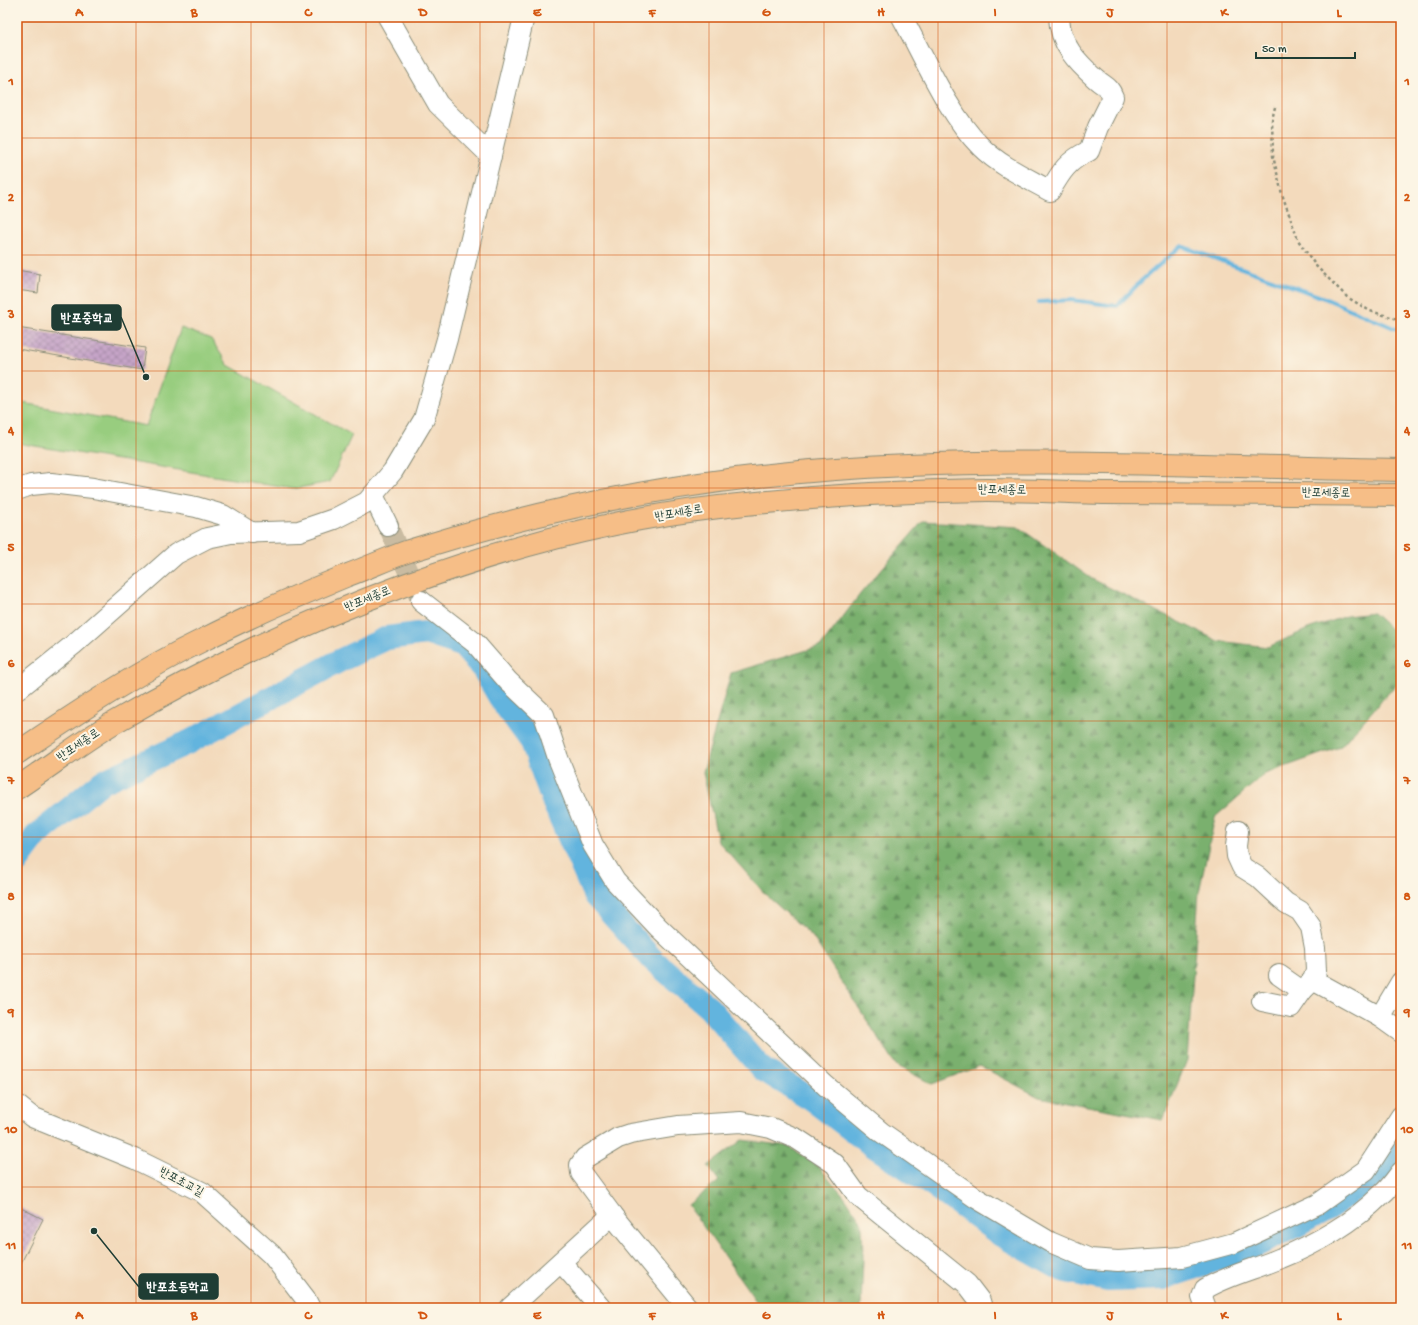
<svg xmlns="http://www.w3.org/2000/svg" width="1418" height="1325" viewBox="0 0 1418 1325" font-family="'Gochi Hand','Poor Story',sans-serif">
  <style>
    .forest { fill: url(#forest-firs); stroke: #4c7651 }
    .garden { fill: #98cd7f; stroke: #5c855a }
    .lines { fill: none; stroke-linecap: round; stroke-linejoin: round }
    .stream { stroke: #62b4de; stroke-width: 4 }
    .river { stroke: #62b4de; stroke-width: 24 }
    .building { fill: url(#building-cross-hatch) }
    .minor-tunnel { stroke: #c9bba1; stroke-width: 20; stroke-dasharray: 20 10; stroke-linecap: butt }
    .minor-casing { stroke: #898c78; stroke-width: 22 }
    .highway-casing { stroke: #898c78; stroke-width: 24 }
    .path { stroke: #898c78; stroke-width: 2.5; stroke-dasharray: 3 3; stroke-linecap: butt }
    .minor { stroke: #fff; stroke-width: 20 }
    .highway { stroke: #f6be87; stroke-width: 22 }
    .grid { fill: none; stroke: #d45610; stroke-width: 1; stroke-opacity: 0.55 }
    .labels { text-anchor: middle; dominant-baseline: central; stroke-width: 4; stroke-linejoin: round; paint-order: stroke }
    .street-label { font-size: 12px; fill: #1f3d34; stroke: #fcf5e5 }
    .leader { fill: none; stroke: #1f3d34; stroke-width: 1.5 }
    .callout-dot { fill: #1f3d34; stroke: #fcf5e5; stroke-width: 1.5 }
    .callout { fill: #1f3d34; stroke: #1f3d34; stroke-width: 1.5 }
    .callout-label { font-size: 13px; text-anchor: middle; font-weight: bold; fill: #fff }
    .neatline { fill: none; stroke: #d45610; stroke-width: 1.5 }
    .grid-label { font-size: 13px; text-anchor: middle; font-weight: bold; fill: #d45610 }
  </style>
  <defs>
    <pattern id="forest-firs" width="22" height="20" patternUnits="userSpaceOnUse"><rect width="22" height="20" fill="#7ab06e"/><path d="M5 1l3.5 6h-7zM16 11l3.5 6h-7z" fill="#63905b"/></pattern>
    <pattern id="building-cross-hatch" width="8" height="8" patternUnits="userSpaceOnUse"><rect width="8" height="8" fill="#c6a4c8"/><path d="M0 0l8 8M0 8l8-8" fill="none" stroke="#a087a3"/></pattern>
  </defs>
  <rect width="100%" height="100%" fill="#fcf5e5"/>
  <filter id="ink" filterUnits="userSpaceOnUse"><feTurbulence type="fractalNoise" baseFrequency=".025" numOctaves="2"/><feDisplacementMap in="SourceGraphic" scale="8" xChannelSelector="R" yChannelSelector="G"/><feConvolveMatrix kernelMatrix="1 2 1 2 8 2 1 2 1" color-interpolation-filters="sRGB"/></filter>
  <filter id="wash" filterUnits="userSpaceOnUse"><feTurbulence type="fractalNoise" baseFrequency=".012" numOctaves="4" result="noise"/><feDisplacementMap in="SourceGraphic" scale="16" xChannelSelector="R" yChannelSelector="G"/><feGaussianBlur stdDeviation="0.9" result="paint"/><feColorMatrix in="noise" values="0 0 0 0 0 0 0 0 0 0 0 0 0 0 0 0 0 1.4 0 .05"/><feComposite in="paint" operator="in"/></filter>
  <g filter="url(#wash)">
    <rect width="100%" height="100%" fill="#f3dabc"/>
    <g class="forest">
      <polygon points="923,521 1018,527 1092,579 1218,641 1268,647 1308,629 1347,616 1373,613 1401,638 1401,679 1340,747 1265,774 1215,817 1199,892 1187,1060 1163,1120 1039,1097 980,1066 932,1084 896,1065 812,936 766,895 718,841 703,772 731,673 821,646 861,593"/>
      <polygon points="742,1140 788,1146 818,1166 845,1197 862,1223 863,1259 861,1308 761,1308 688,1205 719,1181 708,1166"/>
    </g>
    <polygon class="garden" points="181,328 211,339 228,365 352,435 330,482 293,489 17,443 17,402 146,426"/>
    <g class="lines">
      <polyline class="stream" points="1039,302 1072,300 1117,306 1141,281 1181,246 1324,298 1401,331"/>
      <polyline class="river" points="17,862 36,836 102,782 189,742 341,660 387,638 426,633 462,645 484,670 502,701 532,742 554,803 595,896 654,961 709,1008 762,1069 811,1099 865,1140 938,1189 1001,1235 1063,1270 1108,1280 1164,1278 1251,1248 1294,1227 1330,1207 1366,1182 1401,1152"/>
    </g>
    <g id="blocks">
      <g class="building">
        <polygon points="17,270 40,274 38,293 17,290"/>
        <polygon points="17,328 145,348 142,370 17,349"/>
        <polygon points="17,1206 43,1219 17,1271"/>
      </g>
    </g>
  </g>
  <g filter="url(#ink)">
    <use href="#blocks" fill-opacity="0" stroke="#898c78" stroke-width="1"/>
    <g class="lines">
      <polyline class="minor-tunnel" points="388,526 419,597"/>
      <g class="minor-casing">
        <g id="minor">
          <polyline points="388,17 438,104 491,156"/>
          <path d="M902,17C925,59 948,114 981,147C1000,166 1027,178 1050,191C1061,172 1068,160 1089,151L1098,127L1113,97C1109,86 1105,87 1096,79C1077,62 1060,45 1059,17"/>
          <polyline points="17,490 31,485 51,483 93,488 196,507 223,515 252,533"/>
          <polyline points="373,495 388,526"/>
          <polyline points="421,601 475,643 508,681 544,715 558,758 593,845 615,881 658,927 826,1086 881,1132 976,1198 1050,1242 1090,1259 1118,1261 1182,1257 1234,1243 1318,1204 1366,1170 1401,1116"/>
          <polyline points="17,690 73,645 176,554 207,538 231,533 299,531 334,519 367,502 393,471 424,419 447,339 524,17"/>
          <polyline points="1238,831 1236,846 1237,856 1242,867 1258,877 1286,903 1300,911 1311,927 1315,948 1316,971 1313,980 1302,991 1291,1007 1262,1001"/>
          <polyline points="1279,975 1302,991"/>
          <polyline points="1313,980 1380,1017 1401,1032"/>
          <polyline points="1380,1017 1401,982"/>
          <polyline points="17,1105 32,1117 135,1159 202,1192 272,1255 305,1298 310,1308"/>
          <polyline points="561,1262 601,1308"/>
          <polyline points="510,1308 612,1215"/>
          <polyline points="688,1308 612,1215 581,1173 580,1165 585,1158 618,1138 630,1134 678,1126 741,1122 771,1128 797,1139 835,1164 858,1196 967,1284 980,1301 982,1308"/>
          <path d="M1206,1308L1202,1297L1205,1289C1228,1275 1256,1269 1281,1258C1316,1244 1354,1222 1381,1195C1389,1189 1395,1180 1401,1172"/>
        </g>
      </g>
      <g class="highway-casing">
        <g id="highway">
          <path d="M17,753C77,713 137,672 203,640C250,616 299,595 348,575C369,567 389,558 409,551C570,500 739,471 908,465C1072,458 1237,467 1401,470"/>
          <path d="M17,788C49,767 80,743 113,723C293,618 511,531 719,507C807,497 897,491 987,490C1026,490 1064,492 1103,493C1202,493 1302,494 1401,495"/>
        </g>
      </g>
      <polyline class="path" points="1275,107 1272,120 1273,156 1282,194 1298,240 1316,266 1347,297 1370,311 1401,320"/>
      <use href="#minor" class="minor"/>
      <use href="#highway" class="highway"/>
    </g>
  </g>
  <path class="grid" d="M136,17V1308M251,17V1308M366,17V1308M480,17V1308M594,17V1308M709,17V1308M824,17V1308M938,17V1308M1052,17V1308M1167,17V1308M1282,17V1308M17,138H1401M17,255H1401M17,371H1401M17,488H1401M17,604H1401M17,721H1401M17,837H1401M17,954H1401M17,1070H1401M17,1187H1401"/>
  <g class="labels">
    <g class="street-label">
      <text transform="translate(1002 491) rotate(1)">반포세종로</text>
      <text transform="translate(1326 494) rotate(1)">반포세종로</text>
      <text transform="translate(679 514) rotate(-10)">반포세종로</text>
      <text transform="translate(368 600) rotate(-22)">반포세종로</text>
      <text transform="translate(79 746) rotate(-34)">반포세종로</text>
      <text transform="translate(181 1183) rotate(28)">반포초교길</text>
    </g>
  </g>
  <path class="leader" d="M146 377L121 317M94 1231L139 1287"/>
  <g class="callout-dot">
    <circle cx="146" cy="377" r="4"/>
    <circle cx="94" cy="1231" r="4"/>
  </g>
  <g class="callout">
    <rect x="52" y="305" width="69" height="25" rx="4"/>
    <rect x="139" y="1274" width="79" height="25" rx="4"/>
  </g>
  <g class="callout-label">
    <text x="87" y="322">반포중학교</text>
    <text x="178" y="1291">반포초등학교</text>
  </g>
  <rect width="1418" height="1325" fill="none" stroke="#fcf5e5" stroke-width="44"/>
  <path d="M1256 52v6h99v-6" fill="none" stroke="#1f3d34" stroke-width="2"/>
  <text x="1262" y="52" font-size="12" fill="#1f3d34" stroke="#fcf5e5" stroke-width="3" paint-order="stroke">50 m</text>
  <rect x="22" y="22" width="1374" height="1281" class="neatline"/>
  <g class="grid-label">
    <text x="79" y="16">A</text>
    <text x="194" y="16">B</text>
    <text x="308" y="16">C</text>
    <text x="423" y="16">D</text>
    <text x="537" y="16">E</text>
    <text x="652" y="16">F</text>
    <text x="766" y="16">G</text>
    <text x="881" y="16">H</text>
    <text x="995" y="16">I</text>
    <text x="1110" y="16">J</text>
    <text x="1224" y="16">K</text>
    <text x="1339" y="16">L</text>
    <text x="11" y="85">1</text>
    <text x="1407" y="85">1</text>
    <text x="11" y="201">2</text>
    <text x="1407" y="201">2</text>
    <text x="11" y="318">3</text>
    <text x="1407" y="318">3</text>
    <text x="11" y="434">4</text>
    <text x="1407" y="434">4</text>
    <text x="11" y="551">5</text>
    <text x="1407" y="551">5</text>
    <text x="11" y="667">6</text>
    <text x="1407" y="667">6</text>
    <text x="11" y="784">7</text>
    <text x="1407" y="784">7</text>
    <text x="11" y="900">8</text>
    <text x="1407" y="900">8</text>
    <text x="11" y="1016">9</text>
    <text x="1407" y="1016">9</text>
    <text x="11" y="1133">10</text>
    <text x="1407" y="1133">10</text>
    <text x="11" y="1249">11</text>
    <text x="1407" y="1249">11</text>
    <text x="79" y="1319">A</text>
    <text x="194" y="1319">B</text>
    <text x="308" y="1319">C</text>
    <text x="423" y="1319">D</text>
    <text x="537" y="1319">E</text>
    <text x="652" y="1319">F</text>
    <text x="766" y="1319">G</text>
    <text x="881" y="1319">H</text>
    <text x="995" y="1319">I</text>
    <text x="1110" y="1319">J</text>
    <text x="1224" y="1319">K</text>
    <text x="1339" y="1319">L</text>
  </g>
</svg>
